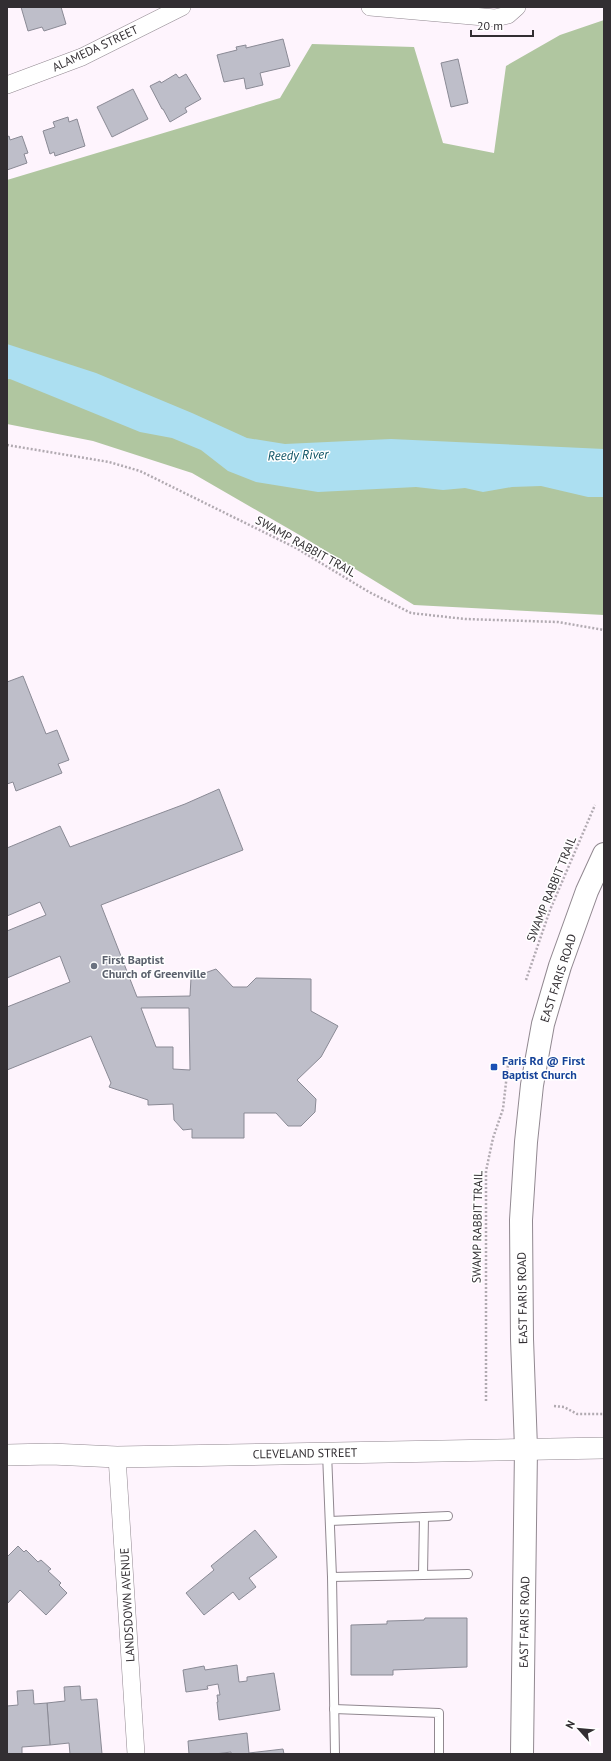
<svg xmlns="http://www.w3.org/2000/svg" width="611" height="1761" viewBox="0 0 611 1761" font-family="'PT Sans',sans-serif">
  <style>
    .forest { fill: #b0c6a0 }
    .water { fill: #acdff1 }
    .building { fill: #bebec9; stroke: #8a8a95; fill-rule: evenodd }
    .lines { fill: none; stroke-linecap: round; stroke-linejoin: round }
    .service-casing { stroke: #918890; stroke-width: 10 }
    .minor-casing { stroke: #918890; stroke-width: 18 }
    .tertiary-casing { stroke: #918890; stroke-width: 22 }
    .secondary-casing { stroke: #918890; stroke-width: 24 }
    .path { stroke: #b1aab1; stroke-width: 2.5; stroke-dasharray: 2 2; stroke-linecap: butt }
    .service { stroke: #fff; stroke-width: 8 }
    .minor { stroke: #fff; stroke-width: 17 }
    .tertiary { stroke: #fff; stroke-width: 21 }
    .secondary { stroke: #fff; stroke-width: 22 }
    .worship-dot { fill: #6b7280; stroke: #fff; stroke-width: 1.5 }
    .transit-dot { fill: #1a4fb4; stroke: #fff; stroke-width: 1.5 }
    .labels { text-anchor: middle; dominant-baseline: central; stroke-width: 3; stroke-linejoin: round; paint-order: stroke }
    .street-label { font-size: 12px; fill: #322e32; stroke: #fff }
    .worship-label { font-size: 12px; font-weight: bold; fill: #5b616d; stroke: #fff; text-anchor: start }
    .transit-label { font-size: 12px; font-weight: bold; fill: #164399; stroke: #fff; text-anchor: start }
    .water-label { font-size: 13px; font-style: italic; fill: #074f61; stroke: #fff }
  </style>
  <rect width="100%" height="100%" fill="#fef4fd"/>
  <polygon class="forest" points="604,20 604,615 414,605 303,537 192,473 93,441 7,424 7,180 280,98 312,44 414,47 443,143 494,153 506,66 560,35"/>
  <polygon class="water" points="7,344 96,373 192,413 247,438 285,444 391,439 604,449 604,497 588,497 541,486 512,487 483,492 465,488 443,490 416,487 318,492 256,482 228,471 201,450 172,438 140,432 10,379 7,379"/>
  <g class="building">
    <polygon points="21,7 61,7 66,24 44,31 42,27 28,31"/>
    <polygon points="283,39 290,66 260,73 263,85 246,89 244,78 224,82 217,55 237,50 236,47 246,45 246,48"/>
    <polygon points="458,59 468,103 451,107 441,63"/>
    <polygon points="176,74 179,78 186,74 201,99 185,108 187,112 170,122 163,109 162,109 150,86 160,81 161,83"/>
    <polygon points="133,89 148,119 112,137 97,107"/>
    <polygon points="68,117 69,122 77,119 85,146 55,156 54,152 50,154 43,131 55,127 53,122"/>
    <polygon points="9,136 10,140 22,136 28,153 24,154 27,163 7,170 7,137"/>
    <polygon points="23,676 46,734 57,730 69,760 58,764 62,773 16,791 13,782 7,784 7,682"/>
    <path d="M219,789L243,850L101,905L137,997L190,996L191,978L216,969L233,987H247L256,978L311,979V1011L338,1026L321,1057L297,1080L316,1099L315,1112L301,1126H288L276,1113H244V1138H192V1129L183,1130L174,1120L173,1104L148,1105V1100L109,1087L111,1083L91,1036L7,1070V1007L70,982L60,956L7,978V931L46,915L40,902L7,916V848L60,826L70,847L185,804ZM141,1008H189L190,1070L173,1069V1047H156Z"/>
    <polygon points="255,1530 277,1557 249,1578 256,1587 239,1600 233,1592 204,1615 186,1593 214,1570 211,1566"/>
    <polygon points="18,1546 24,1552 26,1550 38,1562 41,1560 51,1569 48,1571 61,1583 59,1585 67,1593 46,1615 20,1590 7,1604 7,1557"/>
    <polygon points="425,1618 467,1618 467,1667 393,1670 393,1675 351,1675 351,1625 387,1624 387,1621 424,1620"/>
    <polygon points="237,1665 239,1682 247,1681 247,1677 274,1673 280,1710 219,1720 217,1702 218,1702 217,1695 220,1695 218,1684 207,1686 208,1689 186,1692 183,1670 204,1666 205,1670"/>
    <polygon points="80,1686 81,1700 97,1699 102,1754 70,1754 69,1743 50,1745 47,1703 65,1701 64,1687"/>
    <polygon points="33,1690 34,1704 47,1703 50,1745 22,1747 22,1754 7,1754 7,1706 18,1705 17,1691"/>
    <polygon points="247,1733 249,1753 283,1749 284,1754 231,1754 231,1752 215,1754 189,1754 188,1741"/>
  </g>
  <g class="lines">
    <g class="service-casing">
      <g id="service">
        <polyline points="327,1453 332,1577 468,1574"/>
        <polyline points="330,1521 448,1516"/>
        <polyline points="423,1575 424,1517"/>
        <polyline points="332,1577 335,1754"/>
        <polyline points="334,1709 439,1713 439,1754"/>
      </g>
    </g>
    <g class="minor-casing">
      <g id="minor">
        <polyline points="370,7 495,18 508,15 517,7"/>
        <polyline points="7,85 82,57 182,7"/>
        <polyline points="117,1457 136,1754"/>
      </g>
    </g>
    <g class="tertiary-casing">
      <polyline id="tertiary" points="7,1455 51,1454 117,1457 604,1448"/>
    </g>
    <g class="secondary-casing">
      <polyline id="secondary" points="522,1754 526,1448 522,1339 521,1220 526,1142 532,1085 543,1024 560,966 587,891 604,854"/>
    </g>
    <g class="path">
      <polyline points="7,445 109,462 140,471 296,548 369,592 411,613 465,619 558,622 604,630"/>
      <polyline points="526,980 550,910 595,805"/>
      <polyline points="486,1401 486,1171 493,1138 503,1109 509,1056"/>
      <polyline points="554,1406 564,1407 577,1414 604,1414"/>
    </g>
    <use href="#service" class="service"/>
    <use href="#minor" class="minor"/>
    <use href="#tertiary" class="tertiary"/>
    <use href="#secondary" class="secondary"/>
  </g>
  <circle class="worship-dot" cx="94" cy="966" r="4"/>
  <rect class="transit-dot" x="490" y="1063" width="8" height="8" rx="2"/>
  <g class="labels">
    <g class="street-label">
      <text transform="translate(95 48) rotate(-25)">ALAMEDA STREET</text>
      <text transform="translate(306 546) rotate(29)">SWAMP RABBIT TRAIL</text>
      <text transform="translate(551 889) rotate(-68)">SWAMP RABBIT TRAIL</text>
      <text transform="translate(558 978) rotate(-72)">EAST FARIS ROAD</text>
      <text transform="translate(477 1227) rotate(-89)">SWAMP RABBIT TRAIL</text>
      <text transform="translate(522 1298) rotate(-91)">EAST FARIS ROAD</text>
      <text transform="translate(305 1453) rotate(-1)">CLEVELAND STREET</text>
      <text transform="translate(127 1605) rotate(-93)">LANDSDOWN AVENUE</text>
      <text transform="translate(524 1622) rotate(-89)">EAST FARIS ROAD</text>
    </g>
    <g class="worship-label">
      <text x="102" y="959">First Baptist<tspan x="102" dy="14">Church of Greenville</tspan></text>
    </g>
    <g class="transit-label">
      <text x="502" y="1060">Faris Rd @ First<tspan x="502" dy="14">Baptist Church</tspan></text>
    </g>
    <g class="water-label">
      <text transform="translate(298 455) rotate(-2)">Reedy River</text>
    </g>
  </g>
  <rect width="611" height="1761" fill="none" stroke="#322e32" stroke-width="16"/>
  <g transform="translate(579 1729) rotate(297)" stroke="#ffffff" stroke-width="3" paint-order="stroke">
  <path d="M0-3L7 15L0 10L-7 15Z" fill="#322e32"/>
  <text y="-6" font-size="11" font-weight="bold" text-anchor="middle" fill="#322e32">N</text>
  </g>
  <path d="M471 30v6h62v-6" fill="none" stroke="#322e32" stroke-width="2"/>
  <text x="477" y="30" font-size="12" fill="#322e32" stroke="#ffffff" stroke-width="3" paint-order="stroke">20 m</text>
</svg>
